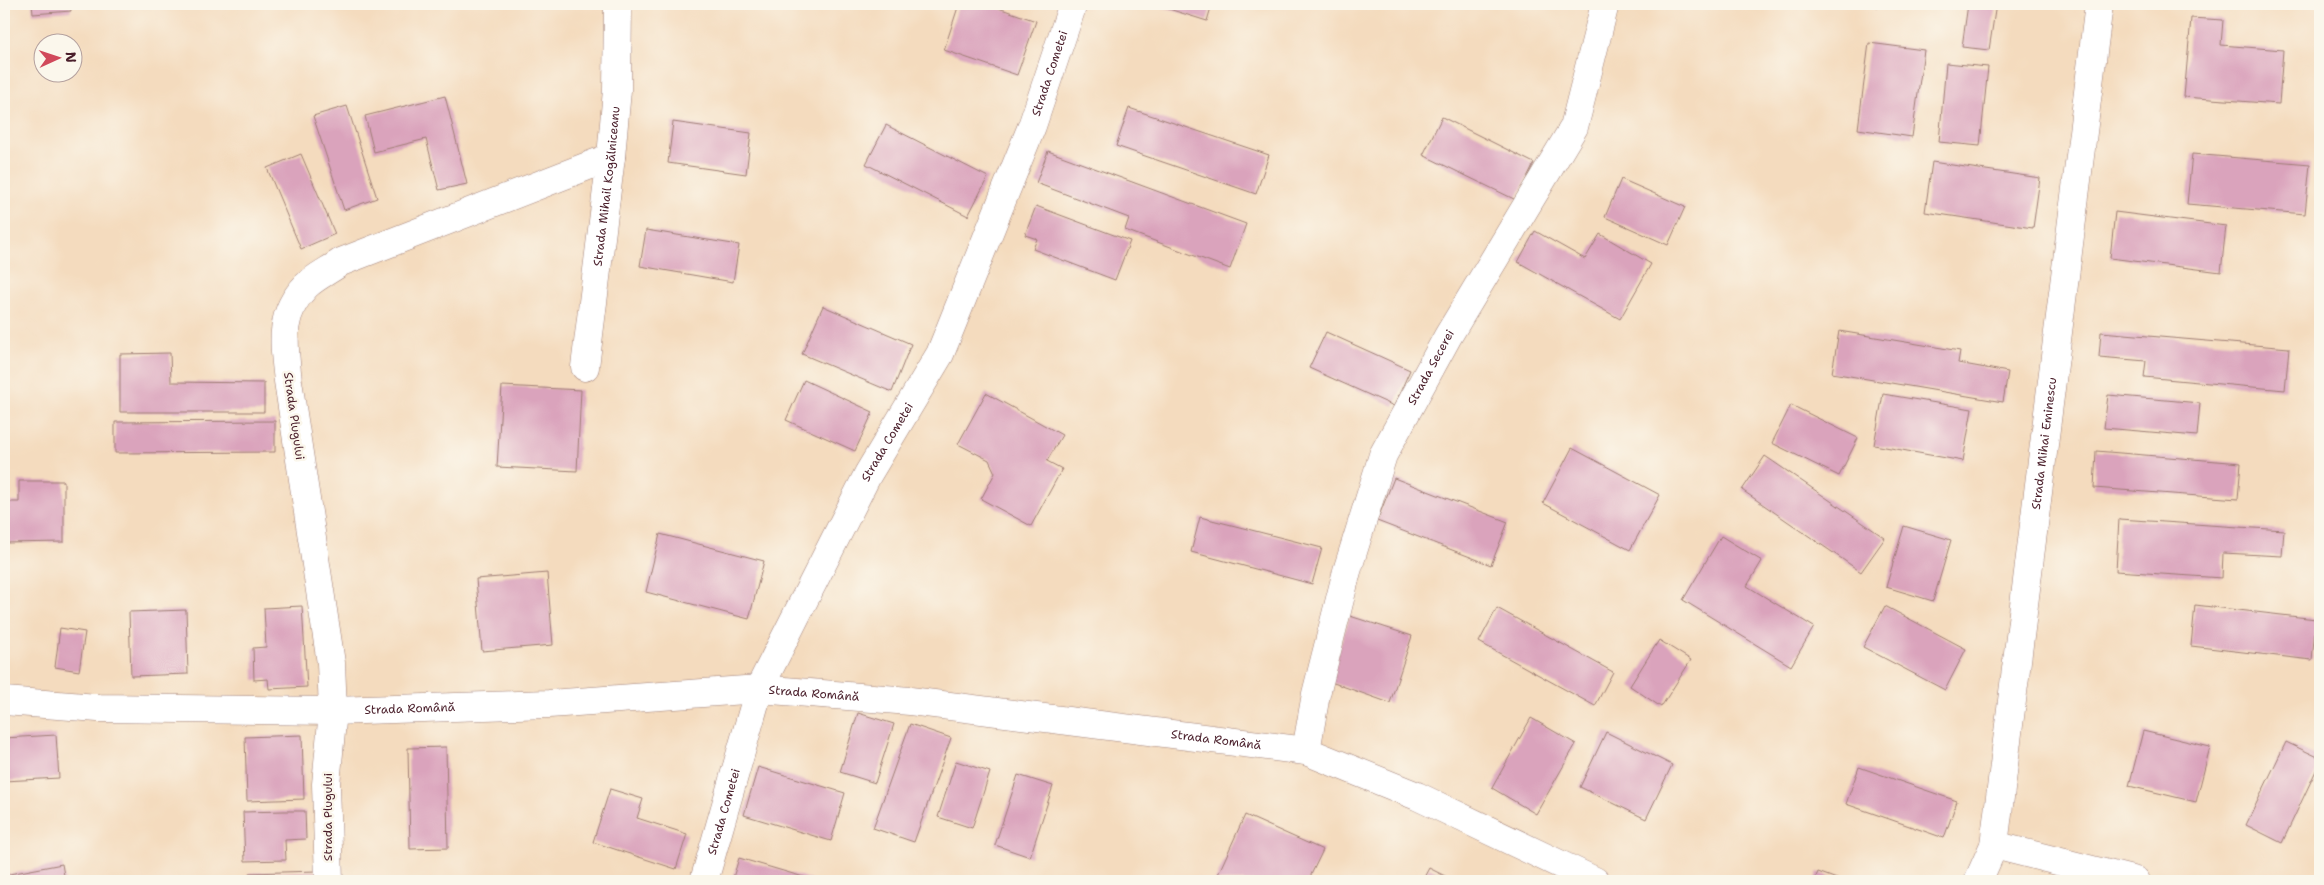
<svg xmlns="http://www.w3.org/2000/svg" width="2324" height="885" viewBox="0 0 2324 885" font-family="'Shantell Sans',sans-serif">
  <style>
    .building { fill: #daa3bc }
    .lines { fill: none; stroke-linecap: round; stroke-linejoin: round }
    .minor-casing { stroke: #9f7d74; stroke-width: 29 }
    .tertiary-casing { stroke: #9f7d74; stroke-width: 29 }
    .minor { stroke: #fff; stroke-width: 28 }
    .tertiary { stroke: #fff; stroke-width: 28 }
    .labels { text-anchor: middle; dominant-baseline: central; stroke-width: 5; stroke-linejoin: round; paint-order: stroke }
    .street-label { font-size: 12px; fill: #4a1f2b; stroke: #fbf7ec }
  </style>
  <rect width="100%" height="100%" fill="#fbf7ec"/>
  <filter id="ink" filterUnits="userSpaceOnUse"><feTurbulence type="fractalNoise" baseFrequency=".02" numOctaves="2"/><feDisplacementMap in="SourceGraphic" scale="10" xChannelSelector="R" yChannelSelector="G"/><feConvolveMatrix kernelMatrix="1 2 1 2 8 2 1 2 1" color-interpolation-filters="sRGB"/></filter>
  <filter id="wash" filterUnits="userSpaceOnUse"><feTurbulence type="fractalNoise" baseFrequency=".0096" numOctaves="4" result="noise"/><feDisplacementMap in="SourceGraphic" scale="20" xChannelSelector="R" yChannelSelector="G"/><feGaussianBlur stdDeviation="1.12" result="paint"/><feColorMatrix in="noise" values="0 0 0 0 0 0 0 0 0 0 0 0 0 0 0 0 0 1.4 0 .05"/><feComposite in="paint" operator="in"/></filter>
  <g filter="url(#wash)">
    <rect width="100%" height="100%" fill="#f4dbbe"/>
    <g id="blocks">
      <g class="building">
        <polygon points="32,4 70,4 71,11 33,14"/>
        <polygon points="959,4 987,4 1036,21 1017,75 944,50"/>
        <polygon points="1153,4 1212,4 1207,21"/>
        <polygon points="1858,4 1879,4 1879,7"/>
        <polygon points="1968,4 1996,4 1989,50 1962,47"/>
        <polygon points="2191,18 2223,20 2221,45 2283,50 2279,104 2184,97"/>
        <polygon points="1869,43 1924,50 1912,137 1858,129"/>
        <polygon points="1946,63 1988,67 1980,146 1939,142"/>
        <polygon points="445,96 467,184 439,190 426,139 374,152 365,116"/>
        <polygon points="347,106 377,198 344,210 313,116"/>
        <polygon points="1129,108 1269,155 1256,194 1116,146"/>
        <polygon points="1442,117 1534,163 1516,200 1423,155"/>
        <polygon points="673,122 751,133 746,174 668,163"/>
        <polygon points="886,125 988,177 968,216 866,164"/>
        <polygon points="1048,151 1246,224 1230,269 1125,230 1129,218 1036,183"/>
        <polygon points="301,154 335,234 301,249 267,168"/>
        <polygon points="2192,154 2310,164 2305,214 2187,204"/>
        <polygon points="1932,162 2040,178 2033,228 1925,212"/>
        <polygon points="1621,179 1685,207 1668,245 1605,217"/>
        <polygon points="1036,206 1130,241 1115,280 1033,249 1037,239 1025,235"/>
        <polygon points="2115,212 2226,226 2221,272 2110,258"/>
        <polygon points="646,230 739,245 733,282 640,266"/>
        <polygon points="1535,231 1585,259 1600,234 1651,264 1620,319 1518,262"/>
        <polygon points="823,306 911,344 892,392 802,354"/>
        <polygon points="1839,331 1960,351 1958,363 2008,372 2003,402 1832,373"/>
        <polygon points="1326,332 1410,370 1394,406 1309,368"/>
        <polygon points="2101,332 2289,348 2285,390 2144,377 2146,361 2099,357"/>
        <polygon points="170,353 171,382 264,383 264,412 120,412 120,354"/>
        <polygon points="804,380 873,412 855,451 786,420"/>
        <polygon points="502,386 581,390 577,471 497,467"/>
        <polygon points="986,393 1062,435 1047,461 1062,469 1031,526 981,499 995,473 989,460 958,444"/>
        <polygon points="1883,394 1972,409 1963,461 1874,445"/>
        <polygon points="2108,395 2200,403 2197,436 2104,428"/>
        <polygon points="1791,405 1858,438 1839,476 1772,443"/>
        <polygon points="275,421 275,452 115,453 115,422"/>
        <polygon points="1572,448 1660,495 1630,550 1543,503"/>
        <polygon points="2096,451 2241,463 2238,499 2094,488"/>
        <polygon points="1765,456 1885,538 1861,572 1742,490"/>
        <polygon points="1394,478 1508,522 1491,565 1377,521"/>
        <polygon points="19,481 64,481 64,542 4,543 4,502 19,502"/>
        <polygon points="1200,517 1322,548 1312,584 1191,552"/>
        <polygon points="2119,519 2284,530 2282,556 2223,553 2222,578 2116,571"/>
        <polygon points="1904,526 1951,540 1933,601 1886,587"/>
        <polygon points="660,534 764,561 749,619 646,592"/>
        <polygon points="1721,536 1762,561 1747,586 1814,627 1791,666 1683,600"/>
        <polygon points="547,573 553,645 482,651 476,579"/>
        <polygon points="2195,605 2316,619 2312,660 2191,646"/>
        <polygon points="302,606 307,687 269,689 268,679 254,680 253,648 266,647 264,608"/>
        <polygon points="1885,606 1966,649 1945,690 1863,647"/>
        <polygon points="1497,608 1613,672 1595,706 1479,642"/>
        <polygon points="186,610 188,674 131,676 129,612"/>
        <polygon points="1350,616 1412,636 1390,703 1328,681"/>
        <polygon points="60,628 85,632 79,671 55,667"/>
        <polygon points="1659,640 1691,660 1661,707 1630,686"/>
        <polygon points="858,713 894,724 875,783 840,772"/>
        <polygon points="1531,718 1576,744 1536,814 1492,788"/>
        <polygon points="910,724 951,738 914,842 873,828"/>
        <polygon points="2143,731 2210,747 2196,802 2129,786"/>
        <polygon points="1606,732 1672,765 1646,819 1580,787"/>
        <polygon points="56,735 59,778 4,781 4,738"/>
        <polygon points="302,735 304,799 247,801 245,737"/>
        <polygon points="2286,742 2320,758 2320,762 2282,843 2246,825"/>
        <polygon points="446,747 448,848 410,849 408,748"/>
        <polygon points="956,761 990,772 972,828 938,817"/>
        <polygon points="758,767 845,793 831,841 744,815"/>
        <polygon points="1859,767 1957,801 1944,838 1846,804"/>
        <polygon points="1018,775 1053,786 1030,857 995,845"/>
        <polygon points="610,789 643,799 637,818 687,834 676,869 593,842"/>
        <polygon points="284,811 305,811 306,839 285,840 286,860 245,861 243,812"/>
        <polygon points="1245,815 1323,850 1308,881 1215,881"/>
        <polygon points="739,858 817,881 732,881"/>
        <polygon points="62,864 65,881 4,881 4,875"/>
        <polygon points="1429,868 1455,881 1422,881"/>
        <polygon points="316,871 316,881 249,881 249,873"/>
        <polygon points="1818,872 1842,881 1814,881"/>
      </g>
    </g>
  </g>
  <g filter="url(#ink)">
    <use href="#blocks" fill-opacity="0" stroke="#9f7d74" stroke-width="1"/>
    <g class="lines">
      <g class="minor-casing">
        <g id="minor">
          <path id="s1" d="M585,367L611,157L617,90L618,4"/>
          <path id="s2" d="M1306,751L1316,694L1347,571L1383,455L1448,336L1574,127L1605,4"/>
          <path d="M329,881L326,784L333,711L331,663L288,381C284,344 278,315 306,286C315,277 330,270 341,262L611,157"/>
          <path id="s3" d="M704,881L759,689L868,474L940,354L1032,126L1073,4"/>
        </g>
      </g>
      <g class="tertiary-casing">
        <g id="tertiary">
          <path id="s4" d="M4,701L98,708L333,711L549,704L759,689L910,701L1306,751L1417,796L1595,881"/>
          <polyline points="1994,845 2136,881"/>
          <path id="s5" d="M1978,881L1994,845L2099,4"/>
        </g>
      </g>
      <use href="#minor" class="minor"/>
      <use href="#tertiary" class="tertiary"/>
    </g>
  </g>
  <g class="labels">
    <g class="street-label">
      <text stroke="none"><textPath href="#s3" startOffset="882">Strada Cometei</textPath></text>
      <text stroke="none"><textPath href="#s1" startOffset="182">Strada Mihail Kogălniceanu</textPath></text>
      <text stroke="none"><textPath href="#s2" startOffset="406">Strada Secerei</textPath></text>
      <text transform="translate(294 416) rotate(82)">Strada Plugului</text>
      <text stroke="none"><textPath href="#s3" startOffset="478">Strada Cometei</textPath></text>
      <text stroke="none"><textPath href="#s5" startOffset="444">Strada Mihai Eminescu</textPath></text>
      <text stroke="none"><textPath href="#s4" startOffset="811">Strada Română</textPath></text>
      <text stroke="none"><textPath href="#s4" startOffset="406">Strada Română</textPath></text>
      <text stroke="none"><textPath href="#s4" startOffset="1216">Strada Română</textPath></text>
      <text stroke="none"><textPath href="#s3" startOffset="72">Strada Cometei</textPath></text>
      <text transform="translate(328 817) rotate(-90)">Strada Plugului</text>
    </g>
  </g>
  <rect width="2324" height="885" fill="none" stroke="#fbf7ec" stroke-width="20"/>
  <g transform="translate(58 58) rotate(87)"><circle r="24" fill="#fbf7ec" stroke="#b4a19f"/>
  <path d="M0-4L9 19L0 12L-9 19Z" fill="#d1495b"/>
  <text y="-8" font-size="14" font-weight="bold" text-anchor="middle" fill="#4a1f2b">N</text>
  </g>
</svg>
